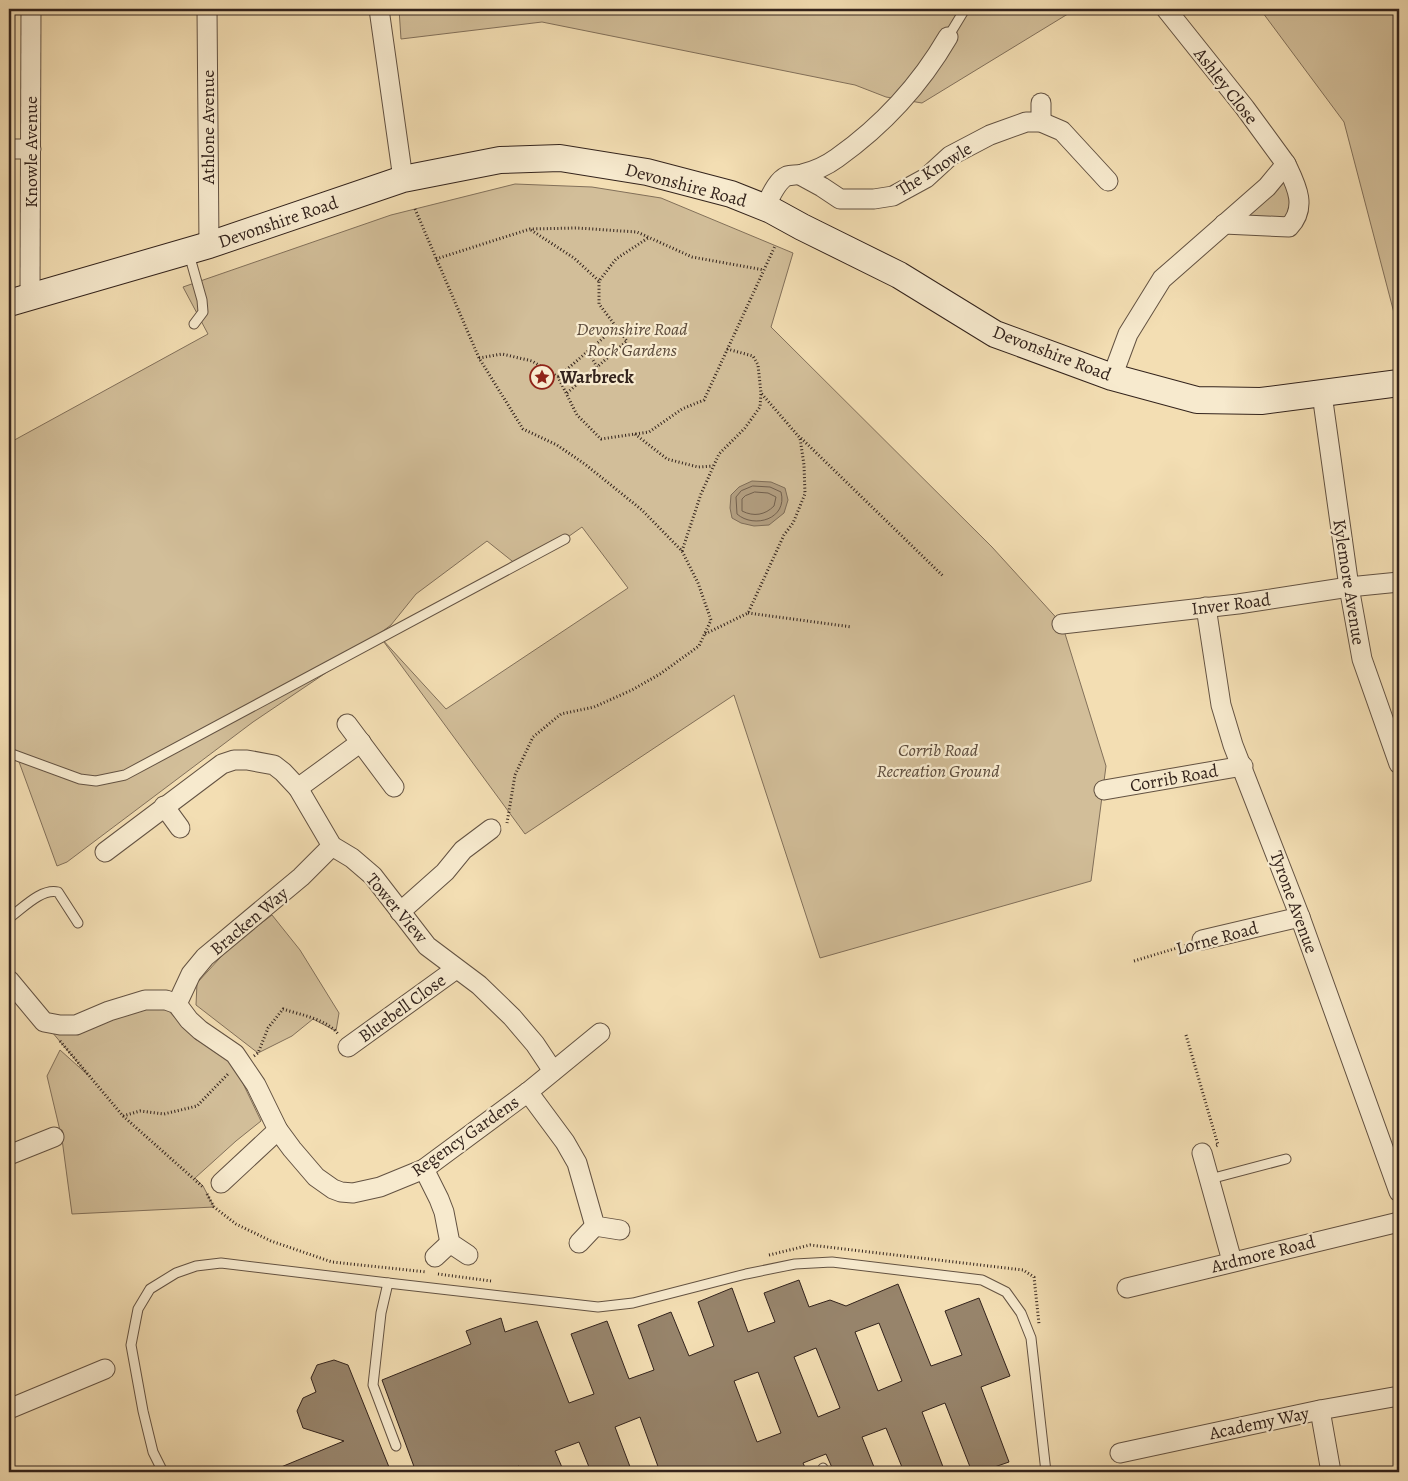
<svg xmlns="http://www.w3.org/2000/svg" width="1408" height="1481" viewBox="0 0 1408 1481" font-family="Alegreya,serif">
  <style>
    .green { fill: #d2be99; stroke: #82705a }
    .water { fill: #b29e80; stroke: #7f6d58 }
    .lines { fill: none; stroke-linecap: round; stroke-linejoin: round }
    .shore { stroke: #72604e; stroke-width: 1 }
    .building { fill: #97846b; stroke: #33231c; fill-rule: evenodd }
    .lane-casing { stroke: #635242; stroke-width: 11 }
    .street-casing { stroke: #635242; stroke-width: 21 }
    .secondary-casing { stroke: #33231c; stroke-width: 28 }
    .path { stroke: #33231c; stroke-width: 3; stroke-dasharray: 1 2.5; stroke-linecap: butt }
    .lane { stroke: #f7eace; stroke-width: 9 }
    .street { stroke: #f7eace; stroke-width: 19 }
    .secondary { stroke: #f7eace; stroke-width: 26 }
    .labels { text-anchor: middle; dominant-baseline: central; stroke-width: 4.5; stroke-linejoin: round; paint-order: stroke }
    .street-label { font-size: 18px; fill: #33231c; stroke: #f7eace }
    .park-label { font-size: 18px; font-style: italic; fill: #5b4a3b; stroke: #f7eace }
    .poi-label { font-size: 18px; font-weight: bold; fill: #33231c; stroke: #f7eace; text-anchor: start }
  </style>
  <rect width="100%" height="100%" fill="#f3deb3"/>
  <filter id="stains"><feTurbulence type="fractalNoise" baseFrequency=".004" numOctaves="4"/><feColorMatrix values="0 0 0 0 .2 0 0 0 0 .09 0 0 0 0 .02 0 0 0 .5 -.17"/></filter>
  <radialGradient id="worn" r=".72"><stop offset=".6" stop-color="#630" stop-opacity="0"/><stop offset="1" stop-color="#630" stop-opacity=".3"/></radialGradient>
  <g class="green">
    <polygon points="399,9 1076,9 922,103 886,97 855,85 542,22 401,39"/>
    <polygon points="1260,9 1399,9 1399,332 1344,122"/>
    <polygon points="1286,164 1296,220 1224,224"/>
    <polygon points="515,184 592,187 661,198 793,253 771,327 992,547 1062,624 1106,766 1091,881 820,958 734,695 525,834 381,638 446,709 628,588 582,527 565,539 517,565 487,541 416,594 391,625 339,664 253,722 67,862 57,866 18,759 9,754 9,443 208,334 183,287 391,215"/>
    <polygon points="272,915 300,950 339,1013 336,1031 313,1019 292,1036 258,1053 196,1005 197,983 229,948"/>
    <polygon points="148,1008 168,1010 195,1039 224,1054 237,1071 261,1121 236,1141 195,1178 203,1186 214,1207 72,1214 62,1139 47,1076 60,1050 88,1075 52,1032 104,1021"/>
  </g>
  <polygon class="water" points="752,481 771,482 785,488 788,500 784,513 769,525 754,526 741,523 732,518 730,508 731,495 739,487"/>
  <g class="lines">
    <g class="shore">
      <path d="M753,486L770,487L781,492C788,519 754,529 737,514L736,497L741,491Z"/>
      <path d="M755,492L768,493L776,497L774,506C765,515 754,517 742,511V499L745,496Z"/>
    </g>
  </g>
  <g class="building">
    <path d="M799,1280L809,1307L830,1300L846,1306L898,1284L931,1366L962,1355L945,1311L979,1298L1010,1376L981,1387L1009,1462L980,1472H972L945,1403L922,1412L945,1472H904L886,1428L862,1437L876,1472H834L826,1454L803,1463L807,1472H660L640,1417L615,1427L632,1472H591L579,1442L555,1451L564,1472H521L519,1466L504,1472H416L382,1380L471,1344L466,1331L501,1318L505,1332L537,1321L569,1403L594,1394L571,1334L607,1321L629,1379L654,1370L638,1325L671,1312L689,1356L714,1346L698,1302L732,1288L748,1332L775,1322L764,1293ZM879,1323L902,1381L878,1391L855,1332ZM816,1348L840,1408L818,1417L794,1357ZM758,1372L781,1433L757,1442L734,1381Z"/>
    <polygon points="334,1360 348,1365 391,1472 269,1472 344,1441 303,1428 297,1411 303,1398 316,1392 311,1378 317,1365"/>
  </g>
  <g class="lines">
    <g class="lane-casing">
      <g id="lane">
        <polyline points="948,37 965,9"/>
        <polyline points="189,254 202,300 203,312 194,324"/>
        <polyline points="9,753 80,779 96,781 125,775 565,539"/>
        <path d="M9,918C22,909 41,888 58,892L78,923"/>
        <polyline points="1210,1179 1286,1159"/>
        <polyline points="388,1283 381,1313 373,1385 396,1446"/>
        <polyline points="823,1468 824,1472"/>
        <polyline points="163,1472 153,1452 143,1411 131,1345 138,1309 150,1289 176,1273 196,1266 221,1263 388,1283 598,1307 633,1303 746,1274 795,1264 832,1262 982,1280 1006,1292 1021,1313 1031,1338 1046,1472"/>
      </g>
    </g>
    <g class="street-casing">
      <g id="street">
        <polyline points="207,9 209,245"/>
        <polyline points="379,9 403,179"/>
        <polyline points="1041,103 1041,122"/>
        <polyline points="9,149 31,149"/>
        <polyline points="800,175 822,187 840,199 874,199 893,196 926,178 950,156 990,135 1026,122 1041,122 1062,131 1108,181"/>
        <path d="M765,207C770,198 776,181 787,176C791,175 797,175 802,174C815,171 826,166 837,158C882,126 920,85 948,37"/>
        <path d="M1224,224L1289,227C1308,207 1296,185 1286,164"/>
        <polyline points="30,295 31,9"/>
        <polyline points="1112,377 1128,334 1162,279 1267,187 1286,164 1245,108 1166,9"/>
        <polyline points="1322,394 1349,587 1362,659 1399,764"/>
        <polyline points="1206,607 1221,705 1233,745 1300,917 1399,1192"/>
        <polyline points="1062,624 1238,604 1349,587 1399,582"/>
        <polyline points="347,724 394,787"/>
        <polyline points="298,788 361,742"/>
        <polyline points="1104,790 1243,766"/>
        <polyline points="164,806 180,828"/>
        <polyline points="105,852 222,764 234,760 247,760 274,765 283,772 298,788 332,846 352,858 373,876 427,946 479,985 512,1017 535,1044 553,1071"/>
        <polyline points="400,912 445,872 463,850 491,829"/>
        <polyline points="1202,940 1300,917"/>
        <polyline points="9,980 44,1022 60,1025 76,1025 109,1011 145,1000 166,1000 177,1004 189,1020 200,1030 235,1054 256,1085 278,1130 292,1149 316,1177 333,1189 341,1192 353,1193 380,1187 424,1169 528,1092 600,1033"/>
        <polyline points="177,1004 191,974 205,957 301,877 332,846"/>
        <polyline points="348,1047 456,969"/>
        <polyline points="528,1092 565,1142 577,1163 595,1226 620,1230"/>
        <polyline points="1202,1153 1232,1261"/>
        <polyline points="9,1155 54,1137"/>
        <polyline points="424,1169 439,1199 444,1212 450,1243 468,1255"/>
        <polyline points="221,1183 278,1130"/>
        <polyline points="579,1243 595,1226"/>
        <polyline points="435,1257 450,1243"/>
        <polyline points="1127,1288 1399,1222"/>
        <polyline points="9,1409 105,1369"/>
        <polyline points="1320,1410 1331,1472"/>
        <polyline points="1120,1453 1320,1410 1399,1396"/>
      </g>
    </g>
    <g class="secondary-casing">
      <polyline id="secondary" points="9,303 209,245 403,179 500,160 560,158 647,172 731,194 771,210 802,227 899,275 995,334 1112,377 1197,400 1261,401 1399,383"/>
    </g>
    <g class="path">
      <polyline points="415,209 479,358 523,429 557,445 586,465 642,510 682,551 698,583 711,620 699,646 660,674 632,690 594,707 561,714 533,737 515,775 507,823"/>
      <polyline points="531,230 574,258 599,281"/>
      <polyline points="436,259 530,229 577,228 637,232 692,257 764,270"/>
      <polyline points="588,351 597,367"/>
      <polyline points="479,358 502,354 532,361 558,377 577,415 601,439 649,432 682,409 704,400 775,246"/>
      <polyline points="558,377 616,327"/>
      <polyline points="567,393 627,341 599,304 599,281 616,259 648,238"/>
      <polyline points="635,434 667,459 698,467 713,466"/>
      <polyline points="801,438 943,576"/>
      <polyline points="682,551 701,494 719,454 745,428 760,407 761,393"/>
      <polyline points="748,613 852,627"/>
      <polyline points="705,634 748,613 784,535 793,523 805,494 804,465 800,438 761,393 758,365 753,356 727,349"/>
      <polyline points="1134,961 1187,945"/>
      <polyline points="1186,1035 1218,1145 1216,1146"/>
      <polyline points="60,1041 123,1116 140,1111 164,1114 197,1106 229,1073"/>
      <path d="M254,1056L258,1053L268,1028L283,1009C301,1015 327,1019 339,1035"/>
      <polyline points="123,1116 204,1188"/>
      <polyline points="207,1194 214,1207 236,1224 271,1241 332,1262 427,1272"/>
      <polyline points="769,1255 810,1245 1023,1270 1034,1277 1039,1324"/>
      <polyline points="438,1274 491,1281"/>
    </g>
    <use href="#lane" class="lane"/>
    <use href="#street" class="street"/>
    <use href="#secondary" class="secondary"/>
  </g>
  <defs>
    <g id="sight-ring" transform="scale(1.25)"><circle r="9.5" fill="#f7eace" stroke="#8f2418" stroke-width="1.5"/><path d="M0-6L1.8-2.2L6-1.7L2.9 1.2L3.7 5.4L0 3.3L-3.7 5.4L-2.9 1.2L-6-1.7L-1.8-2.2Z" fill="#8f2418"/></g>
  </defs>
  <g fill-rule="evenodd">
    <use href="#sight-ring" x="542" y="377"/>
  </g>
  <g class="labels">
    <g class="street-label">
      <text transform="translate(1226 86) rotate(52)">Ashley Close</text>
      <text transform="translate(208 127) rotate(-90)">Athlone Avenue</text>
      <text transform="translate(31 152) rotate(-90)">Knowle Avenue</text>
      <text transform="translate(934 169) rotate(-32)">The Knowle</text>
      <text transform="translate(686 185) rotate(15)">Devonshire Road</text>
      <text transform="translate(278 222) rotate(-19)">Devonshire Road</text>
      <text transform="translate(1052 353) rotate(21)">Devonshire Road</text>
      <text transform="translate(1349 582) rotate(81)">Kylemore Avenue</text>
      <text transform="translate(1231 604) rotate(-7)">Inver Road</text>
      <text transform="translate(1174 778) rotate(-10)">Corrib Road</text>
      <text transform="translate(1294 902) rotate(70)">Tyrone Avenue</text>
      <text transform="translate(397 908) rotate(50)">Tower View</text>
      <text transform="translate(249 921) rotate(-40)">Bracken Way</text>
      <text transform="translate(1217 938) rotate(-15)">Lorne Road</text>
      <text transform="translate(402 1008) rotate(-36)">Bluebell Close</text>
      <text transform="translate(465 1136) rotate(-35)">Regency Gardens</text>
      <text transform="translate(1263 1254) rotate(-14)">Ardmore Road</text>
      <text transform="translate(1259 1423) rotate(-12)">Academy Way</text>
    </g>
    <g class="park-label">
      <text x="632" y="329">Devonshire Road<tspan x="632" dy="21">Rock Gardens</tspan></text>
      <text x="938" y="750">Corrib Road<tspan x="938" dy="21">Recreation Ground</tspan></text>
    </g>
    <g class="poi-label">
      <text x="560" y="377">Warbreck</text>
    </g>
  </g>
  <rect width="1408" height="1481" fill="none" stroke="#f3deb3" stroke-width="30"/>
  <rect x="10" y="10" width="1388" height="1461" fill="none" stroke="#33231c" stroke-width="2.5"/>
  <rect x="15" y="15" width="1378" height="1451" fill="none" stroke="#33231c"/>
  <rect width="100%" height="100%" filter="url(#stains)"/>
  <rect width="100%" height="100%" fill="url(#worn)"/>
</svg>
